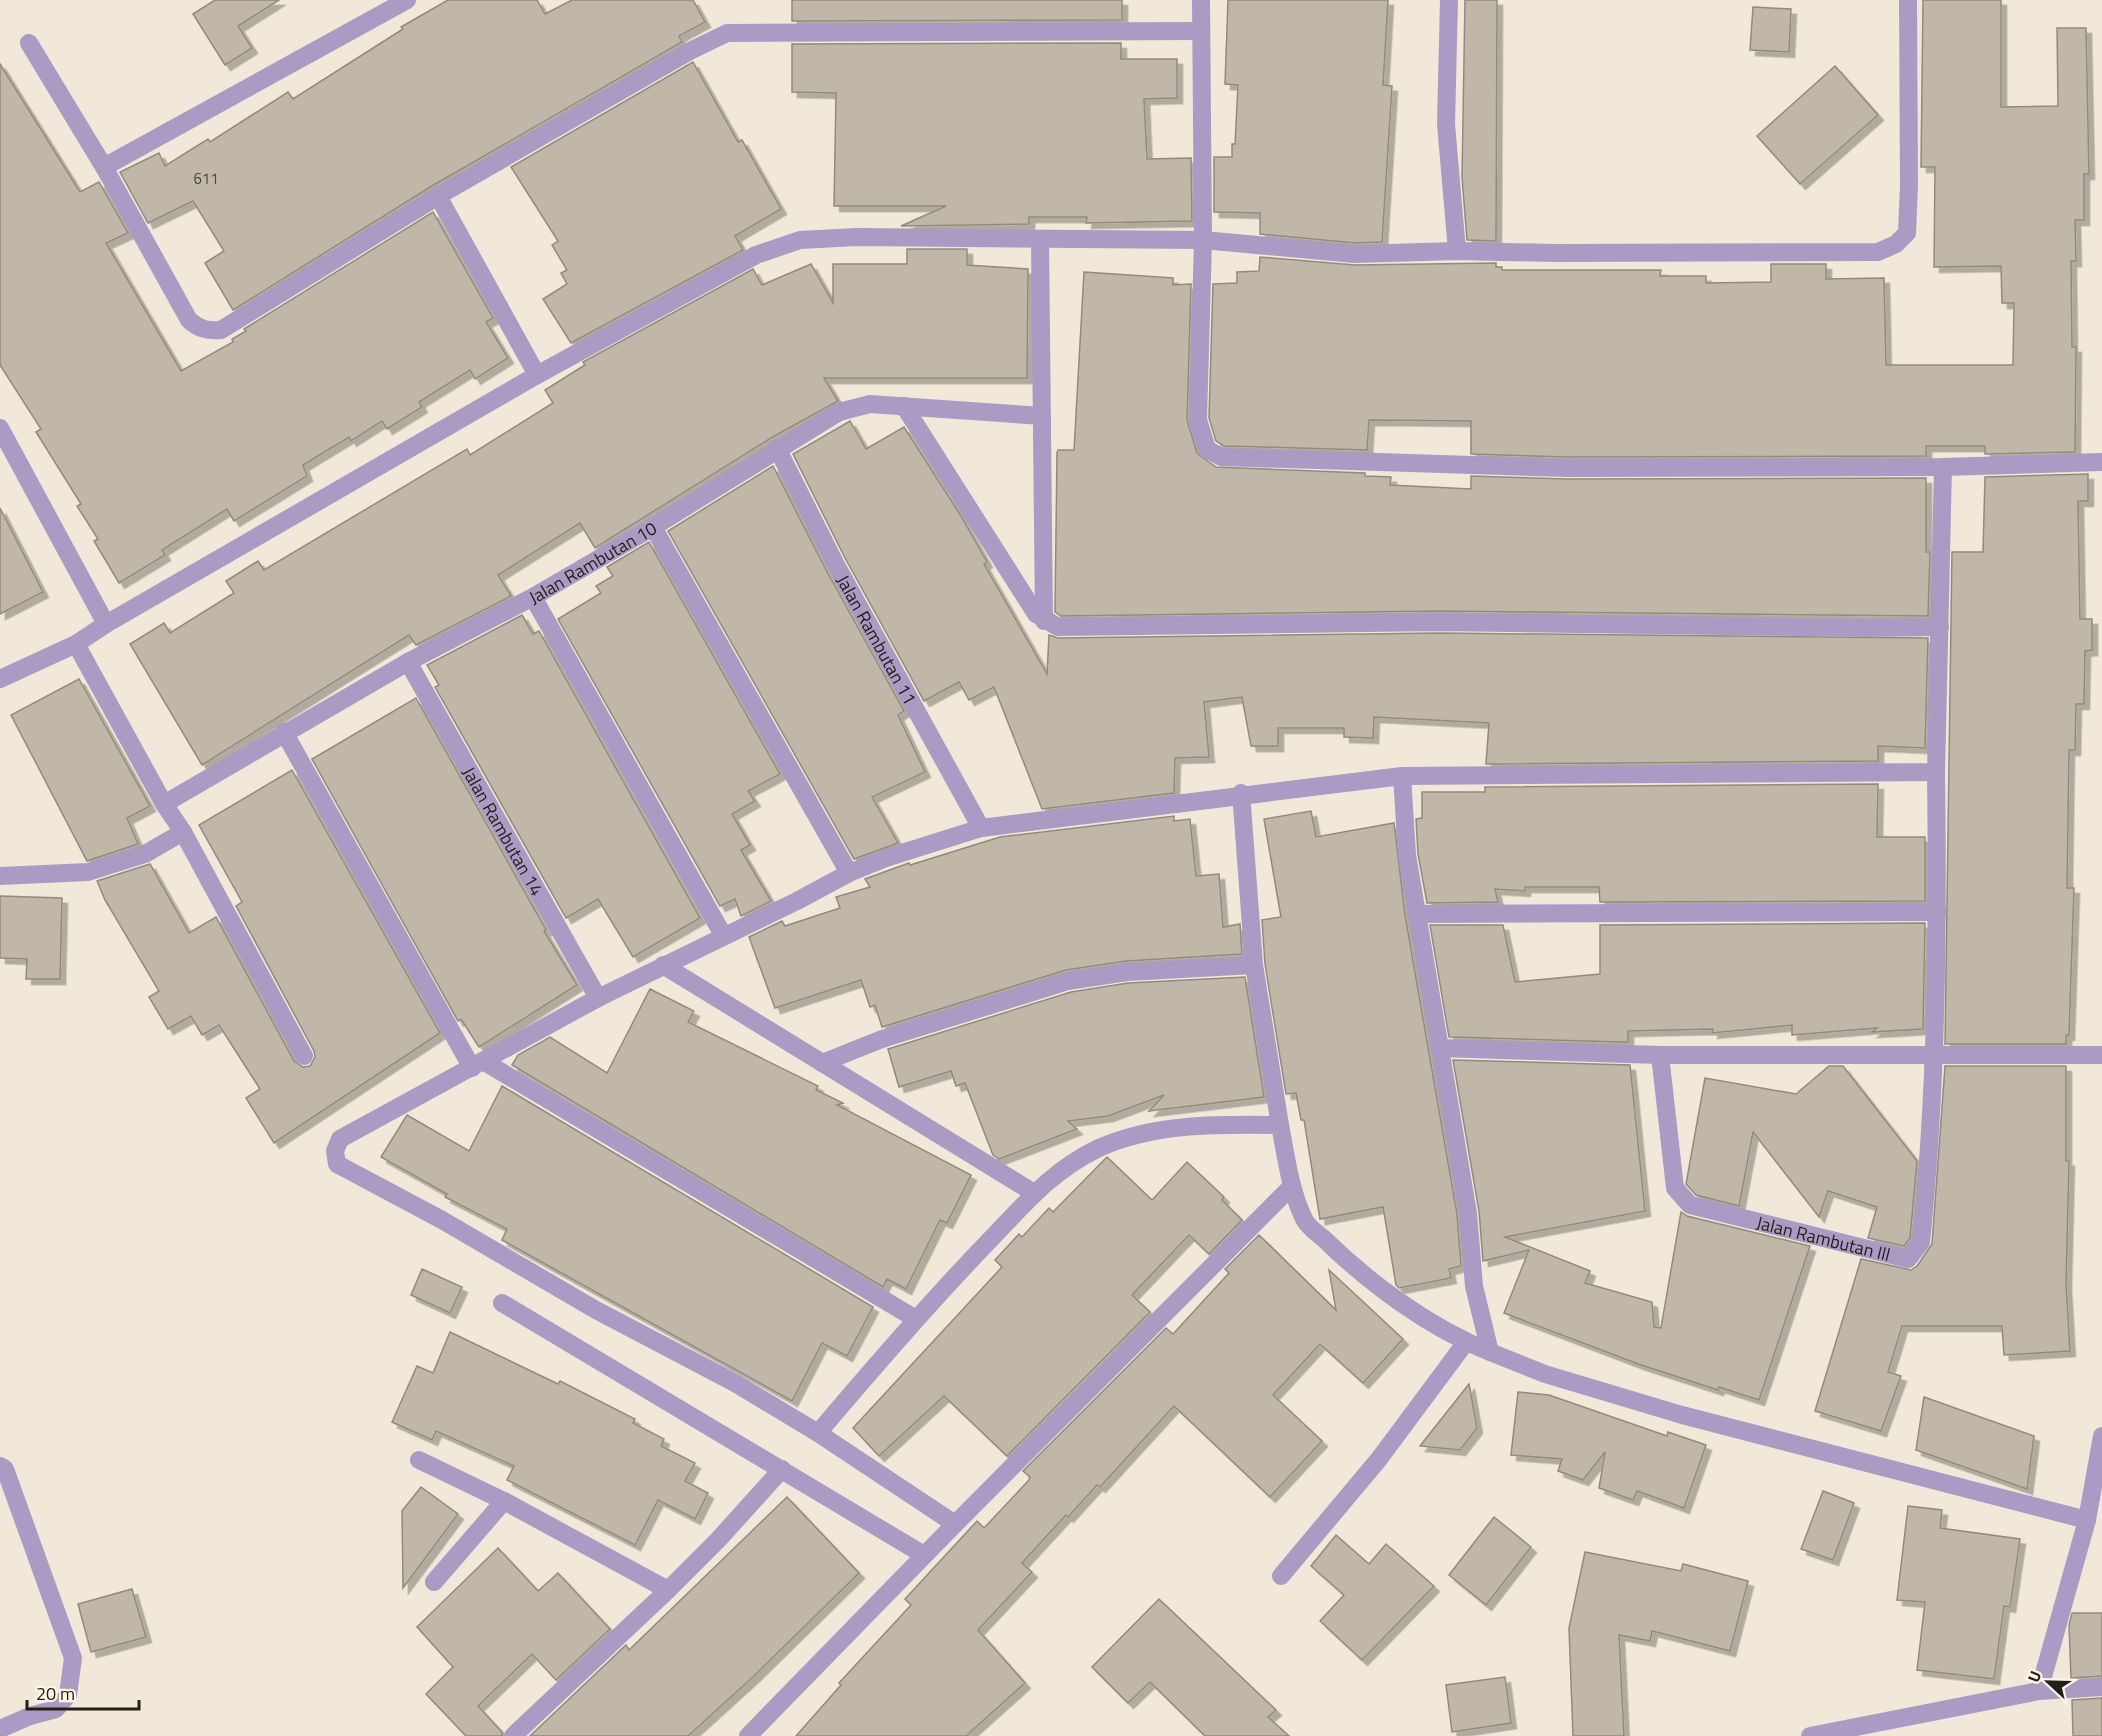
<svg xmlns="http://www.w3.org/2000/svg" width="2102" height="1736" viewBox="0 0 2102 1736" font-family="'Titillium Web',sans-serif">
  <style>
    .building { fill: #c0b7a9; stroke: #938a7d; stroke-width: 1.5; filter: url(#shadow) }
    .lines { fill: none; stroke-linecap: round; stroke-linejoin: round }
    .street { stroke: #a99bc3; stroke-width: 18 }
    .labels { text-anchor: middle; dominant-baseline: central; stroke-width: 4.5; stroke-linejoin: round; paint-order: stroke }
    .number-label { font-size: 15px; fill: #4a443d }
    .street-label { font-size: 18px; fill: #221e19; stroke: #fff5e7 }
  </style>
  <defs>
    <filter id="shadow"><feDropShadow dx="5.5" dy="5.5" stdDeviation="0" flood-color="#0004"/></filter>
  </defs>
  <rect width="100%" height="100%" fill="#f1e8d9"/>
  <g class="building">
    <polygon points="215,0 279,0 238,26 252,48 225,65 193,14"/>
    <polygon points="448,0 537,0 545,14 572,0 693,0 705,22 679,36 682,42 432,186 233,310 205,263 224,251 193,201 148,223 120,172 159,153 165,166 208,139 210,142 288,92 293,99 403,29 401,27"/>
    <polygon points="792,0 1122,0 1122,20 792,21"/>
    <polygon points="1228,0 1388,0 1383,85 1392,86 1382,242 1355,243 1260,234 1260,213 1214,212 1214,157 1232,157 1232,144 1235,144 1238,85 1225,84"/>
    <polygon points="1465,0 1497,0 1496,241 1467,240 1462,177"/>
    <polygon points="1923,0 2001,0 2001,107 2058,106 2057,28 2086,28 2089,174 2084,174 2084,220 2075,220 2076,261 2071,261 2072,347 2076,347 2075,452 1985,454 1985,446 1926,446 1926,456 1567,457 1471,454 1471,421 1369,420 1367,450 1224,446 1216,441 1209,418 1213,284 1237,283 1237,272 1259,271 1260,257 1355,265 1496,263 1496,267 1502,267 1502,270 1661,270 1660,276 1706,276 1706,283 1771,282 1771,264 1826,264 1826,279 1884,278 1886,365 2013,365 2014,303 2002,303 2001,266 1934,267 1935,167 1921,167"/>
    <polygon points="1753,7 1791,9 1789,52 1750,50"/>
    <polygon points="1121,43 1121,59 1177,59 1177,98 1144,99 1147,159 1191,158 1192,221 1086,223 1087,217 1029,217 1029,224 901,226 946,206 834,206 836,93 792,92 792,44"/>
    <polygon points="693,62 738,142 742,140 781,209 735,236 743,250 571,343 543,299 567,284 561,273 567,270 552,245 558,241 511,167"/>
    <polygon points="0,64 80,192 99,182 128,233 106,243 181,371 233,342 232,339 246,331 244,329 433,212 493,318 486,322 508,358 475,379 470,370 419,402 422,407 387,429 382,421 351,441 349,437 303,465 307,476 234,521 227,509 162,550 165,555 119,583 94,541 98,539 77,506 81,504 36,432 41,429 0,365"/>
    <polygon points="1835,66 1878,115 1800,184 1757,136"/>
    <polygon points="907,249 967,249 967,265 1028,269 1027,378 824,378 838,401 771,438 595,548 580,523 498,575 511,596 416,645 409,635 202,765 130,644 164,623 170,633 234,593 226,581 258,561 264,570 467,449 470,455 553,403 545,390 585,365 583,362 753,269 762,285 811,264 833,303 833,264 907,264"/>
    <polygon points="1084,272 1173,278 1173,285 1191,284 1187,420 1197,453 1216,467 1365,473 1365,476 1391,477 1390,485 1471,489 1471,476 1567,479 1926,478 1926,552 1930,552 1928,616 1440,611 1061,616 1055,612 1057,453 1058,450 1074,450"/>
    <polygon points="850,421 866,449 904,427 961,516 987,562 984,564 1047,674 1049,635 1058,638 1440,633 1928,638 1925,748 1878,746 1878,761 1486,764 1489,723 1374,717 1373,738 1344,737 1344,728 1278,728 1278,746 1251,746 1242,697 1204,702 1209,757 1175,758 1174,793 1042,809 994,687 969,700 959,682 924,701 845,558 793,454"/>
    <polygon points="773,466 825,568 904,711 898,715 925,772 872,797 898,843 854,859 668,531"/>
    <polygon points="2088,474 2088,501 2078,501 2080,619 2092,619 2092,650 2085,651 2084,704 2076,704 2075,750 2069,750 2067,888 2074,888 2069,1035 2066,1035 2066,1044 1945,1044 1952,552 1983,552 1985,477"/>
    <polygon points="0,508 43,592 0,614"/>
    <polygon points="649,542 780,774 748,791 755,801 732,814 750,845 741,850 771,901 741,916 735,899 720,906 558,619 601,593 596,586 613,576 607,567"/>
    <polygon points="522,615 533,634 539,631 700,918 633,957 598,899 566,918 435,687 439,685 427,665"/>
    <polygon points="79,679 150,806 127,818 138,844 87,861 11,715"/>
    <polygon points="416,698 546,930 544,931 577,985 479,1047 461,1019 458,1021 312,759"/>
    <polygon points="292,770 440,1033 274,1143 246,1098 260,1089 219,1025 202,1035 191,1016 168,1029 149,997 159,991 105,900 97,881 150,864 189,933 216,917 294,1061 303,1067 310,1066 315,1057 314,1051 236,906 242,902 199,825"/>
    <polygon points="1878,784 1877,837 1925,837 1925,901 1600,902 1599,887 1525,887 1525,891 1495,889 1498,902 1427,903 1418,854 1416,819 1422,818 1422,792 1485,792 1485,787"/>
    <polygon points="1311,811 1316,837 1394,823 1405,915 1457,1214 1461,1266 1449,1269 1451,1278 1399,1288 1396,1285 1383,1207 1320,1219 1304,1120 1301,1120 1296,1093 1286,1094 1265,964 1262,920 1281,917 1264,819"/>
    <polygon points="1174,816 1174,821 1190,819 1196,876 1219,874 1223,927 1240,924 1242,954 1126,961 1066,970 882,1027 875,1005 870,1007 861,980 775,1008 749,937 782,921 785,926 840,908 836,897 870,887 865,879 909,863 910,865 1000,837"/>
    <polygon points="0,896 62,898 60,979 26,979 27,959 0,958"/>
    <polygon points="1925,923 1923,1029 1872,1032 1877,1028 1792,1035 1792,1025 1712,1033 1713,1029 1628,1031 1628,1042 1620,1042 1449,1037 1430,925 1503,925 1515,982 1600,974 1600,925"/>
    <polygon points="1245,977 1264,1097 1149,1111 1164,1095 1108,1116 1068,1121 1077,1129 999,1159 993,1155 965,1083 956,1086 951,1071 899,1087 888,1049 1071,992 1128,983"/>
    <polygon points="650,989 694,1011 688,1022 818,1086 816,1090 843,1103 837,1105 971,1175 947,1223 940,1220 906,1289 887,1279 883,1287 512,1065 518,1055 550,1037 607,1073"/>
    <polygon points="1453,1060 1630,1065 1645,1211 1505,1237 1590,1271 1585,1283 1652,1302 1654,1327 1661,1328 1681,1212 1687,1216 1810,1246 1759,1400 1719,1387 1718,1390 1641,1365 1504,1313 1529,1250 1483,1261 1479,1211"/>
    <polygon points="1829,1066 1843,1066 1917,1161 1910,1238 1904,1246 1868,1238 1877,1207 1828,1191 1819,1217 1753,1132 1739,1206 1696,1195 1686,1184 1705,1078 1796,1094"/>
    <polygon points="1945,1066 2066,1066 2066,1161 2069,1161 2066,1284 2070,1351 2004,1355 2002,1326 1902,1326 1888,1372 1901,1376 1881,1431 1815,1411 1861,1259 1911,1270 1917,1266 1932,1244"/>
    <polygon points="502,1086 873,1307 847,1356 822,1343 792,1401 502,1240 507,1229 445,1197 447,1194 381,1157 407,1115 469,1151"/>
    <polygon points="1107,1157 1152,1200 1187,1162 1224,1197 1222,1200 1242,1220 1209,1254 1189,1235 1132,1295 1150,1312 1007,1456 944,1396 879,1456 853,1428 1002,1267 995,1260 1019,1234 1022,1237 1049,1208 1053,1212"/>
    <polygon points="1259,1235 1336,1310 1329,1270 1403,1339 1363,1383 1320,1344 1273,1395 1322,1441 1270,1497 1174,1406 1100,1487 1097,1485 1068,1517 1066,1515 1022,1563 1032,1572 978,1630 1025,1683 966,1736 796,1736 841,1685 839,1683 911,1605 905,1599 977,1521 984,1528 1029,1480 1030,1477 1023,1471 1166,1328 1173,1334 1229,1273 1225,1269"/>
    <polygon points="422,1269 462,1287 450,1313 411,1295"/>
    <polygon points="450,1332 558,1384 560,1381 635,1419 633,1423 664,1439 661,1446 695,1463 685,1481 708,1493 695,1519 658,1500 635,1545 507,1480 514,1466 436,1431 432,1440 392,1422 417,1366 433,1373"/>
    <polygon points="1469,1384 1477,1428 1460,1450 1420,1446"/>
    <polygon points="1518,1392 1549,1395 1667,1436 1668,1432 1706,1445 1684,1508 1637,1491 1633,1500 1599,1488 1605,1452 1583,1480 1558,1471 1562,1459 1511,1455"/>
    <polygon points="1924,1397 2034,1436 2027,1489 1916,1450"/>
    <polygon points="421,1487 458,1514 403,1588 402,1511"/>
    <polygon points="1823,1491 1854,1503 1833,1560 1801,1549"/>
    <polygon points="787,1497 859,1573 753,1677 688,1736 530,1736 626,1645 629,1650"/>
    <polygon points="1908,1506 1942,1510 1940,1528 2020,1539 2010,1607 2004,1606 1994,1679 1917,1670 1925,1602 1897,1600"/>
    <polygon points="1494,1517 1531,1547 1486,1605 1449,1575"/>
    <polygon points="1336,1535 1369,1564 1386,1544 1434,1586 1362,1660 1320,1621 1344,1595 1311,1566"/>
    <polygon points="498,1548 538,1591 558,1573 610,1629 556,1680 532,1654 478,1706 502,1732 502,1736 466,1736 426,1694 453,1667 417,1627"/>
    <polygon points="1585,1552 1681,1571 1683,1564 1748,1581 1730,1651 1652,1631 1650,1641 1619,1635 1624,1736 1573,1736 1569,1628"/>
    <polygon points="132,1589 146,1637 91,1652 78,1604"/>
    <polygon points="1159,1599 1276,1710 1268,1717 1289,1736 1205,1736 1150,1682 1128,1703 1092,1667"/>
    <polygon points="2072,1613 2102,1613 2102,1676 2071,1678 2069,1625"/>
    <polygon points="1505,1677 1511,1723 1452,1732 1446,1685"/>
    <polygon points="2102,1698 2102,1736 2073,1736 2072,1700"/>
  </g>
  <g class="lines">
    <g class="street">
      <polyline points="1201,0 1203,240 1198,420 1207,449 1221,457 1567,468 1943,467 2102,462"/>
      <polyline points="1449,0 1446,124 1457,251"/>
      <path d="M29,43L104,167L189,320C199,329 207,331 221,330L438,196L690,51L727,33L1200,31"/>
      <polyline points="104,167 407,0"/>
      <polyline points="438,196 537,375"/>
      <polyline points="1040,239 1044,621"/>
      <polyline points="904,406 1036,614 1058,627 1440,622 1864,628 1940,627"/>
      <polyline points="0,428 106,624"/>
      <path id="s1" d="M777,448L835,563L981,828"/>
      <polyline points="653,527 849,873"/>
      <polyline points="533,597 723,935"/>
      <polyline points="76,644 164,804 183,832 304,1056"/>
      <path id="s2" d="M408,662L598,998"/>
      <polyline points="0,679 76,644 106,624 537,375 756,255 800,240 857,237 1203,240 1355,254 1457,251 1555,253 1878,252 1896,244 1907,233 1909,186 1908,0"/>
      <polyline points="284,732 472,1068"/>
      <polyline points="1402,776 1407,855 1468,1213 1474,1286 1490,1352 1545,1374 1682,1415 2087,1520 2102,1436"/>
      <polyline points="1241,793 1254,965 1280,1125"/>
      <path id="s3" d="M164,804L408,662L533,597L653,527L839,412L870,404L1042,416"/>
      <polyline points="0,876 88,872 145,854 183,832"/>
      <polyline points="1416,914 1938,912"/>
      <polyline points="663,965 1034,1193"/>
      <polyline points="1440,1048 1660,1055 2102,1055"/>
      <path id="s4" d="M1660,1055L1675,1188L1690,1205L1908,1259L1921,1242C1937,1086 1938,928 1936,772"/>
      <polyline points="483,1061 916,1319"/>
      <polyline points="822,1063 882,1039 1068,981 1127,972 1254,965"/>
      <polyline points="502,1303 924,1555"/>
      <path d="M1490,1352C1430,1328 1370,1284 1323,1238C1317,1233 1307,1226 1304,1219C1290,1190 1286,1156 1280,1125C1220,1124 1152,1123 1097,1149C1051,1171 1022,1207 987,1243C928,1304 873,1368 818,1433L735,1383L596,1310L442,1220L337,1164L335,1151L340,1139L598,998L797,901L849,873L886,858L981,828L1402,776L1936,772L1943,467"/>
      <polyline points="818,1433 955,1524 1292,1186"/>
      <polyline points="419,1460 504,1501 668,1590 718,1540 782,1469"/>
      <polyline points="0,1466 5,1469 73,1658 68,1695 56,1709 30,1716 0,1729"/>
      <polyline points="2087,1520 2039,1691 2102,1687"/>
      <polyline points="1281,1576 1379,1459 1466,1342"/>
      <polyline points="434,1582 504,1501"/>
      <polyline points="513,1736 668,1590"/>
      <polyline points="748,1736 955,1524"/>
      <polyline points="1810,1736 2039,1691"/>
    </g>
  </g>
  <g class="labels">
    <g class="number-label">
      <text x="206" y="178">611</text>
    </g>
    <g class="street-label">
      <text stroke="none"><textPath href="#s3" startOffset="492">Jalan Rambutan 10</textPath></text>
      <text stroke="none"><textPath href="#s1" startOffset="216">Jalan Rambutan 11</textPath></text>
      <text stroke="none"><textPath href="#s2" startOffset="194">Jalan Rambutan 14</textPath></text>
      <text stroke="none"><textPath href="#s4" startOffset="294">Jalan Rambutan Ill</textPath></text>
    </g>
  </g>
  <g transform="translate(2048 1682) rotate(292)" stroke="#fff5e7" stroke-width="4.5" paint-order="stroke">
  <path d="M0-4.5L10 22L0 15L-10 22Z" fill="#221e19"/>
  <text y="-9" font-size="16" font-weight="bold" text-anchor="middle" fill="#221e19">U</text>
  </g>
  <path d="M27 1700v9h112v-9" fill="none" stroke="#221e19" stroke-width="3"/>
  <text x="36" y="1700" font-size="18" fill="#221e19" stroke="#fff5e7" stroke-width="4.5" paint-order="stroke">20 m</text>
</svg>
